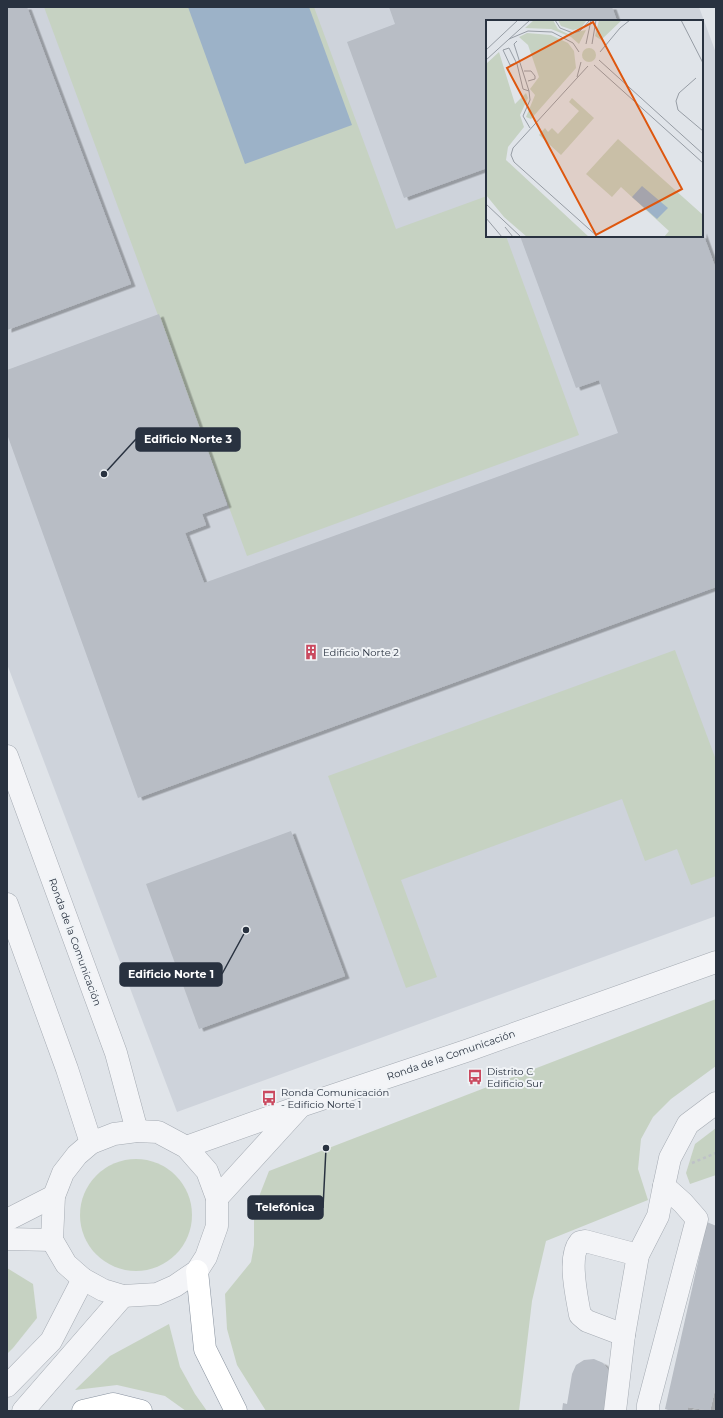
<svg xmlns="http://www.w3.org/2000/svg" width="723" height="1418" viewBox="0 0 723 1418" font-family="Montserrat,sans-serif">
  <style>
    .built { fill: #ced3db; fill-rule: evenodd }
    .green { fill: #c6d2c2 }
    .water { fill: #9cb2c8 }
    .building { fill: #b8bdc5; filter: url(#shadow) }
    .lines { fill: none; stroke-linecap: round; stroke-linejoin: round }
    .minor-casing { stroke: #a5abb3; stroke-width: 23 }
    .highway-casing { stroke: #88929f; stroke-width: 23 }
    .path { stroke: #bec2c7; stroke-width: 2.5; stroke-dasharray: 3 3; stroke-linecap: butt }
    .minor { stroke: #f3f4f7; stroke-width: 22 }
    .highway { stroke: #fff; stroke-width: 22 }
    .labels { text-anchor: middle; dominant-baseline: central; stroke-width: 4; stroke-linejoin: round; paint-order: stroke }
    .poi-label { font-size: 10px; fill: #293240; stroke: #f0f3f6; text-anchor: start }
    .street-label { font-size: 10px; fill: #293240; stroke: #f0f3f6 }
    .inset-road { fill: none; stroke: #979da5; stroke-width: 1 }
    .view { fill: #de570f; fill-opacity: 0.15; stroke: #de570f; stroke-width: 2 }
    .inset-edge { fill: none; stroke: #293240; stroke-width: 2 }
    .leader { fill: none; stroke: #293240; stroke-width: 1.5 }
    .callout-dot { fill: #293240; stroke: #f0f3f6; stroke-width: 1.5 }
    .callout { fill: #293240; stroke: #293240; stroke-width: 1.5 }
    .callout-label { font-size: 11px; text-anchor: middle; font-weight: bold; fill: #fff }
  </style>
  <defs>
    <filter id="shadow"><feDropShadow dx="4.5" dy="2.5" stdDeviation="0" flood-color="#0004"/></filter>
  </defs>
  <rect width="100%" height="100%" fill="#e0e4e9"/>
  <path class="built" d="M7,7H699L716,53V916L177,1112L7,664ZM487,21H702V236H487Z"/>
  <g class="green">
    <polygon points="44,7 314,7 396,229 487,196 487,236 506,236 579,435 247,556"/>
    <polygon points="675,650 716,760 716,876 691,885 677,849 645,861 622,799 401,880 437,977 406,988 328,776"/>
    <polygon points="716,999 716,1066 671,1099 653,1117 641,1139 638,1169 648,1200 546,1241 532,1301 519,1411 266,1411 237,1365 227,1329 225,1294 251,1262 254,1245 254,1220 260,1194 269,1171"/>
    <polygon points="716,1128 716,1175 690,1184 686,1173 695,1144"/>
    <circle cx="136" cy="1215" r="56"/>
    <polygon points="7,1268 33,1284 37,1318 13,1348 7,1354"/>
    <polygon points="169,1324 180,1367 195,1394 207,1411 186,1411 165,1396 117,1385 75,1390 110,1356"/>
  </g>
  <polygon class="water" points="188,7 309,7 352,125 245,164"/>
  <g class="building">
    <polygon points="7,7 27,7 131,284 7,330"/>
    <polygon points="389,7 612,7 617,21 487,21 487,168 404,198 347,42 395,24"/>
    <polygon points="702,231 716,269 716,587 138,798 7,434 7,370 159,314 227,505 202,514 206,525 185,533 204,583 618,433 599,380 576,388 520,236 702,236"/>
    <polygon points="291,831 345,976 199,1029 146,884"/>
    <polygon points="707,1222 716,1226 716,1385 710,1411 688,1407 688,1411 671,1411 665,1409"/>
    <polygon points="594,1359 603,1363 608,1370 609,1380 604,1410 608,1411 562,1411 563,1403 567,1404 572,1374 576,1365 584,1360"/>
  </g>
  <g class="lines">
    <g class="minor-casing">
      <g id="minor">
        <polyline points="7,756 116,1053 137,1131"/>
        <polyline points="7,904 67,1069 91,1143"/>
        <polygon points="137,1131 158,1132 186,1147 207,1171 217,1198 217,1226 206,1257 197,1271 175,1286 157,1294 123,1296 103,1290 83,1279 66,1264 52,1240 54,1196 63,1173 77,1155 91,1143 114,1134"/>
        <polyline points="186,1147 301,1106 466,1051 716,962"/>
        <polyline points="217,1198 299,1108"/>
        <polyline points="7,1220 54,1196"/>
        <polyline points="7,1239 52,1240"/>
        <path d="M624,1335L587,1321L580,1315C577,1297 567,1257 580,1242L585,1241L638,1255"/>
        <polyline points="7,1386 51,1341 83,1279"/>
        <polyline points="23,1411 123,1296"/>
        <polyline points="615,1411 624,1335 638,1255 658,1216 664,1186"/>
        <polyline points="648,1411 648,1405 697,1219 683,1203 664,1186 670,1158 688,1124 716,1103"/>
      </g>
    </g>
    <g class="highway-casing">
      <g id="highway">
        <polyline points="197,1271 205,1349 236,1411"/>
        <polyline points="83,1411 113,1404 141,1411"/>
      </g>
    </g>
    <polyline class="path" points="692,1163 716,1153"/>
    <use href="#minor" class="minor"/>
    <use href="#highway" class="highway"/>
  </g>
  <defs>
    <g id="building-bare" transform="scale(1.2)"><path d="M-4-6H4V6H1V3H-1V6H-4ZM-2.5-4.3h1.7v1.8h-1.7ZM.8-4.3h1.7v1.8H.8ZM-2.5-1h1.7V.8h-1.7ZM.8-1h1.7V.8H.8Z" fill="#ca495f" stroke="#f0f3f6" stroke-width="2.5" paint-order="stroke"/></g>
    <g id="bus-bare" transform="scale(1.2)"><path d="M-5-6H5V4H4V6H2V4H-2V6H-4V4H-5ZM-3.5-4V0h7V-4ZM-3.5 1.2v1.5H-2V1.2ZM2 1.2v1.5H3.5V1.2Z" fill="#ca495f" stroke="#f0f3f6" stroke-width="2.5" paint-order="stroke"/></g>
  </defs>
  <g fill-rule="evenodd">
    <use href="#building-bare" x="311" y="652"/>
    <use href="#bus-bare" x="475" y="1077"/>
    <use href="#bus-bare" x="269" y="1098"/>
  </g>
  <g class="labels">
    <g class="poi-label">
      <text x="323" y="652">Edificio Norte 2</text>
      <text x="487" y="1071">Distrito C<tspan x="487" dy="12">Edificio Sur</tspan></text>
      <text x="281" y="1092">Ronda Comunicación<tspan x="281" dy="12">- Edificio Norte 1</tspan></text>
    </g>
    <g class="street-label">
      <text transform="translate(75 942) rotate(70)">Ronda de la Comunicación</text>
      <text transform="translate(451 1055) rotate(-19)">Ronda de la Comunicación</text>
    </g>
  </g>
  <g transform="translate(486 20)">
    <rect width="217" height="217" fill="#e0e4e9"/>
    <path d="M48,0H67L72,9L82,14L100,10L93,24L85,17L65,9L39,8ZM72,0H101L95,8L87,10L75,6ZM113,0H136L115,20L109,16ZM41,13L65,15L82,23L88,31L90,48L45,99L40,97L49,75L44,69L53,57L42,25L33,17ZM96 35a7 7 0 1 1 14 0a7 7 0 1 1-14 0ZM13,32L29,84L40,73L42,78L34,95L38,107L22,127L20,140L103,217H41L18,197L0,175V44ZM86,78L108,98L75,135L53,115L59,108L62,112L66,108L72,114L93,91L83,82ZM132,119L217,195V217H178L183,211L135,167L126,177L100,154Z" fill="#c6d2c2"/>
    <path d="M156,166L182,188L171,199L146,177Z" fill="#9cb2c8"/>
    <path class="inset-road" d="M69,0L74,8L87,13L94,11L104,0M195,0L217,43M23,19L42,11L66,12L87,23L93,32M31,21L28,24L43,71M100,24L105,0M106,24L110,0M0,30L32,0M114,32L134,8L144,0M0,40L44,0M113,40L217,134M30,43L24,45L17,30L23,28L31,44L37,69L43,71L44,80L37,96L44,108M108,45L217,143M102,46L27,128L25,135L28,142L112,217M38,51H45L49,56V59L42,61M91,57L95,42M210,58L193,73L190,81L192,90L217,111M0,184L35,217M0,198L16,217M19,207L27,217"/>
    <path class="view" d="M107,2L196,169L110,215L21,48Z"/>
    <rect width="217" height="217" class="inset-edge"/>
  </g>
  <path class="leader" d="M104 474L136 439M246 930L222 974M326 1148L323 1208"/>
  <g class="callout-dot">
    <circle cx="104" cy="474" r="4"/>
    <circle cx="246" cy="930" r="4"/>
    <circle cx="326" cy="1148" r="4"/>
  </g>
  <g class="callout">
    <rect x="136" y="428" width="104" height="23" rx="4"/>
    <rect x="120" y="963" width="102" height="23" rx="4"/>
    <rect x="248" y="1196" width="75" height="23" rx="4"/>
  </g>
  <g class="callout-label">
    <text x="188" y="443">Edificio Norte 3</text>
    <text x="171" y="978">Edificio Norte 1</text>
    <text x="285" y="1211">Telefónica</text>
  </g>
  <rect width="723" height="1418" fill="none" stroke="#293240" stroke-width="16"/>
</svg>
